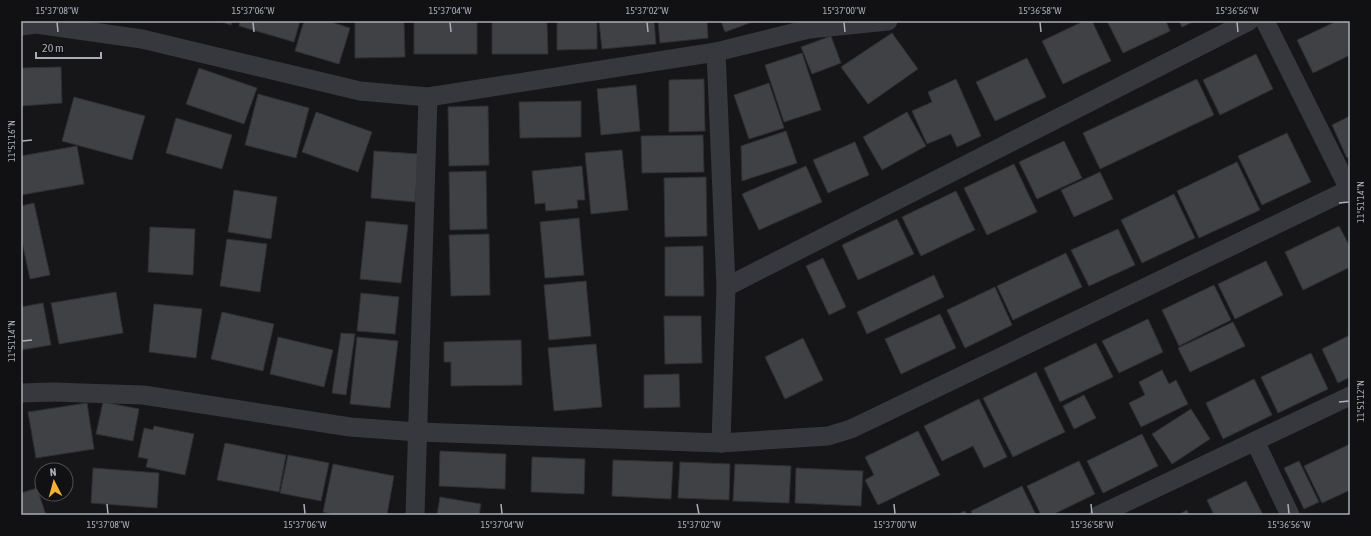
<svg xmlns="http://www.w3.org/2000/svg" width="1371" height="536" viewBox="0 0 1371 536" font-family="'Asap Condensed',sans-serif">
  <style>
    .building { fill: #404145; stroke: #303034 }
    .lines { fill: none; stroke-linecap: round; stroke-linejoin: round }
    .street { stroke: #37383d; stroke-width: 19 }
    .ticks { fill: none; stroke: #a8adb8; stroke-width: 1.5 }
    .neatline { fill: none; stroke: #a8adb8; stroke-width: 1.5 }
    .ticks-label { font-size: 10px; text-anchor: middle; fill: #a8adb8 }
  </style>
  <rect width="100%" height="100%" fill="#161618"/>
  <g class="building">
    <polygon points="220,21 232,21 231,25"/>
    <polygon points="240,21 300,21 294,42 239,26"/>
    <polygon points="304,21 328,21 350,28 339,64 295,51"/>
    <polygon points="355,21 404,21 405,57 355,58"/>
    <rect x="414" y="21" width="63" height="33"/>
    <polygon points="492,21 547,21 548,54 492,54"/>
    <polygon points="557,21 597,21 597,49 557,50"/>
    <polygon points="599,21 654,21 656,44 602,49"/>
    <polygon points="658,21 707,21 708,38 660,43"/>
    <polygon points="721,21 755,21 725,32"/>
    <polygon points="1084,21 1092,21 1111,61 1063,84 1042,41"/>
    <polygon points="1107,21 1166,21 1170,31 1123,53"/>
    <polygon points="1179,21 1195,21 1182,27"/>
    <polygon points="1337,21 1350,21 1350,55 1313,73 1297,40"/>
    <polygon points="892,33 918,69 868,104 841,67"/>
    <polygon points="831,36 841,63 812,74 801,47"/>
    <polygon points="802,53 821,110 784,122 765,65"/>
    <polygon points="1256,54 1273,89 1220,115 1203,80"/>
    <polygon points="1027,58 1046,97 995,121 976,82"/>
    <polygon points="61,67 62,103 21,106 21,68"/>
    <polygon points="199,68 257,88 244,124 186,104"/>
    <polygon points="704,79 705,131 669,132 669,80"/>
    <polygon points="956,79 981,136 957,147 951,134 927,144 912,111 932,102 928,92"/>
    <polygon points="1197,79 1214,115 1100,169 1083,133"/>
    <polygon points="769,83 784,128 749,139 734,95"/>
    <polygon points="636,85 640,131 601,135 597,89"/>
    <polygon points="258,94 309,108 296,158 245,145"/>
    <polygon points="74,97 145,116 132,160 62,141"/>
    <polygon points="581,101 581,137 520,138 519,102"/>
    <polygon points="488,106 489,165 449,166 448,107"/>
    <polygon points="316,112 372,132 358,172 302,152"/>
    <polygon points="907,112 926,146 882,170 863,137"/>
    <polygon points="1350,116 1350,156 1347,158 1332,125"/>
    <polygon points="176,118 232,135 222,169 166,153"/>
    <polygon points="786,131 797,163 742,181 741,146"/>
    <polygon points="1287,133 1311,182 1262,205 1238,156"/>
    <polygon points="703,135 704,172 642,173 641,136"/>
    <polygon points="1064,141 1082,178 1037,199 1019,162"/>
    <polygon points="855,142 869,175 828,193 813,160"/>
    <polygon points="77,146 84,184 21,195 21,156"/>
    <polygon points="622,150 628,210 591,214 585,153"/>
    <polygon points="374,151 419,154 415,202 371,198"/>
    <polygon points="1237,162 1260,210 1199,238 1177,191"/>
    <polygon points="1014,164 1037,212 987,235 964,188"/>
    <polygon points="582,166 585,200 577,200 578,208 546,211 545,203 535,204 532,171"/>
    <polygon points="806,166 822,202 759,230 742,194"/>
    <polygon points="486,171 487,229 450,230 449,172"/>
    <polygon points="1100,172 1113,199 1074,217 1061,190"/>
    <polygon points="706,177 707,236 665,237 664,178"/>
    <polygon points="234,190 277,197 271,239 228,232"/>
    <polygon points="956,191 975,230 921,256 902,217"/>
    <polygon points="1174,194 1195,238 1142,263 1121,220"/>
    <polygon points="34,203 50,275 30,279 21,237 21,206"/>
    <polygon points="579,218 584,275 545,278 540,222"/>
    <polygon points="897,219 914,254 858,280 842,245"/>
    <polygon points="366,221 408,225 401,283 360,279"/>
    <polygon points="1339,226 1350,247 1350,267 1303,290 1285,252"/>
    <polygon points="150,227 195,229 193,275 148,272"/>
    <polygon points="1118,229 1135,265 1089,286 1071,250"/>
    <polygon points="489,234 490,295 451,296 449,235"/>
    <polygon points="227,239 267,244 260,292 220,286"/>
    <polygon points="703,246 704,296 665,296 665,247"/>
    <polygon points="1066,253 1082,287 1013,320 997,286"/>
    <polygon points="823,258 846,307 829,315 806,266"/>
    <polygon points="1266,261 1283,295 1235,319 1218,284"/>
    <polygon points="934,275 944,297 867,334 857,312"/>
    <polygon points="586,281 591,336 549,340 544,285"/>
    <polygon points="1214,285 1231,320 1179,346 1162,310"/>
    <polygon points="995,287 1012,325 965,348 947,310"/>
    <polygon points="116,292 123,333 59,344 51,303"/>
    <polygon points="361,293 399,297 395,334 357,331"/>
    <polygon points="43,303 51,345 21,350 21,307"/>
    <polygon points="154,304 202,309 196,358 149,352"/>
    <polygon points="222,312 274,324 263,371 211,359"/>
    <polygon points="940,314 956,348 901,374 885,339"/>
    <polygon points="664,316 701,316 702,363 665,364"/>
    <polygon points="1148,319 1163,352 1119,373 1102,341"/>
    <polygon points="1233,322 1245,346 1190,372 1178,348"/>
    <polygon points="341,333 355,334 346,395 332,393"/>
    <polygon points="1350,335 1350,377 1338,383 1322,349"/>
    <polygon points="278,337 333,350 324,387 270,374"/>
    <polygon points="357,337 398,341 390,408 350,404"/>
    <polygon points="803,338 823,380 785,399 765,357"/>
    <polygon points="521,340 522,385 451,386 451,362 444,362 444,342"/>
    <polygon points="1096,343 1113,377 1060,402 1044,368"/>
    <polygon points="596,344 602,407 554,411 548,348"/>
    <polygon points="1311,353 1328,389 1278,413 1261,377"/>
    <polygon points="1162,370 1169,384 1176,380 1188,404 1141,427 1129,403 1145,395 1139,382"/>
    <polygon points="1036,372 1065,432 1013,457 983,398"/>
    <polygon points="679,374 680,407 644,408 644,375"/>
    <polygon points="1254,379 1272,415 1223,439 1206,403"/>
    <polygon points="1084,395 1096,418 1074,429 1063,406"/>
    <polygon points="979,399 1007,457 984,468 973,446 942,461 924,426"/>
    <polygon points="103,402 139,409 133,441 96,434"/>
    <polygon points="87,403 94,449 36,458 28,412"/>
    <polygon points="1191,409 1210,439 1172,464 1152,434"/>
    <polygon points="154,426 194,434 185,475 146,467 148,459 138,457 144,428 153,430"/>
    <polygon points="918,431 940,475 878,505 865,480 874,475 865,457"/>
    <polygon points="1142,434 1158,466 1103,493 1087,461"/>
    <polygon points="225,443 286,455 279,492 217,480"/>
    <polygon points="1350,444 1350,490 1322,503 1304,466"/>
    <polygon points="440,451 506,454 505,489 439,486"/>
    <polygon points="288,455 329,463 321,501 280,493"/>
    <polygon points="532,457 585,459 584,494 531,492"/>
    <polygon points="613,460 673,462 671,499 612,496"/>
    <polygon points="1079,461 1095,494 1052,515 1041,515 1027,486"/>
    <polygon points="1299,461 1319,502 1304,509 1284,468"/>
    <polygon points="680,462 730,464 729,500 678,498"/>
    <polygon points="333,464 394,476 387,515 336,515 323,512"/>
    <polygon points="735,464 791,466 789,503 733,501"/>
    <polygon points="93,468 159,473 157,508 91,503"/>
    <polygon points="796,468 863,471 861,506 795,503"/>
    <polygon points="1246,481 1263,515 1214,515 1207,500"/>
    <polygon points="1022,486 1036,515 973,515 971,511"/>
    <polygon points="37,488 46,515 21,515 21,493"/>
    <polygon points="440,497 481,504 479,515 437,515"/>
    <polygon points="1187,510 1189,515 1178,515"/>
    <polygon points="965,511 967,515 956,515"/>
  </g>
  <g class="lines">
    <g class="street">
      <polyline points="1265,21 1350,191"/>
      <polyline points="21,26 36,24 142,39 360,91 428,97 716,52 809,29 888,21"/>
      <polyline points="716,52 726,287 721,443"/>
      <polyline points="726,287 1249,21"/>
      <polyline points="21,393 53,392 143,395 350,427 418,432 721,443 828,436 851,429 1350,189"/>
      <polyline points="1255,441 1290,515"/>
      <polyline points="415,515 428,97"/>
      <polyline points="1099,515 1350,396"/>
    </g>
  </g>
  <path class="ticks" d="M57,22L58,32M253,22L254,32M450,22L451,32M647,22L648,32M844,22L845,32M1040,22L1041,32M1237,22L1238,32M22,141L32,140M1339,203L1349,202M22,341L32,340M1339,402L1349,401M107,504L108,514M304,504L305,514M501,504L502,514M697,504L699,514M894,504L895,514M1091,504L1092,514M1288,504L1289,514"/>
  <rect width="1371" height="536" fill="none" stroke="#111113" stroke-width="44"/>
  <g transform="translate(54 482) rotate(354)"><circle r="19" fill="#111113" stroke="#4d4f55"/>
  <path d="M0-3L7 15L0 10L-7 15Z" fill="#f2b134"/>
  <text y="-6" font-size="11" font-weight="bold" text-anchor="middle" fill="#a8adb8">N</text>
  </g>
  <path d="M36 52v6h65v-6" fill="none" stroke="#a8adb8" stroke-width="2"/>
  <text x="42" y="52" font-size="12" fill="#a8adb8" stroke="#111113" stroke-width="3" paint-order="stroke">20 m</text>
  <rect x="22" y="22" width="1327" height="492" class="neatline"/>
  <g class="ticks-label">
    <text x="57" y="14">15°37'08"W</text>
    <text x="253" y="14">15°37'06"W</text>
    <text x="450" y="14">15°37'04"W</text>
    <text x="647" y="14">15°37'02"W</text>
    <text x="844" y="14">15°37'00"W</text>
    <text x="1040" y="14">15°36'58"W</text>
    <text x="1237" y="14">15°36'56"W</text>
    <text transform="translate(11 141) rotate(-90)" y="4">11°51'16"N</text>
    <text transform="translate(1360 202) rotate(-90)" y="4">11°51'14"N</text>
    <text transform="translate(11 341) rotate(-90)" y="4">11°51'14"N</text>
    <text transform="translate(1360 401) rotate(-90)" y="4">11°51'12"N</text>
    <text x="108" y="528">15°37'08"W</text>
    <text x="305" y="528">15°37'06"W</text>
    <text x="502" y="528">15°37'04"W</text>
    <text x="699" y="528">15°37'02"W</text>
    <text x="895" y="528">15°37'00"W</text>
    <text x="1092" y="528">15°36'58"W</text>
    <text x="1289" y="528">15°36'56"W</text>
  </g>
</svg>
